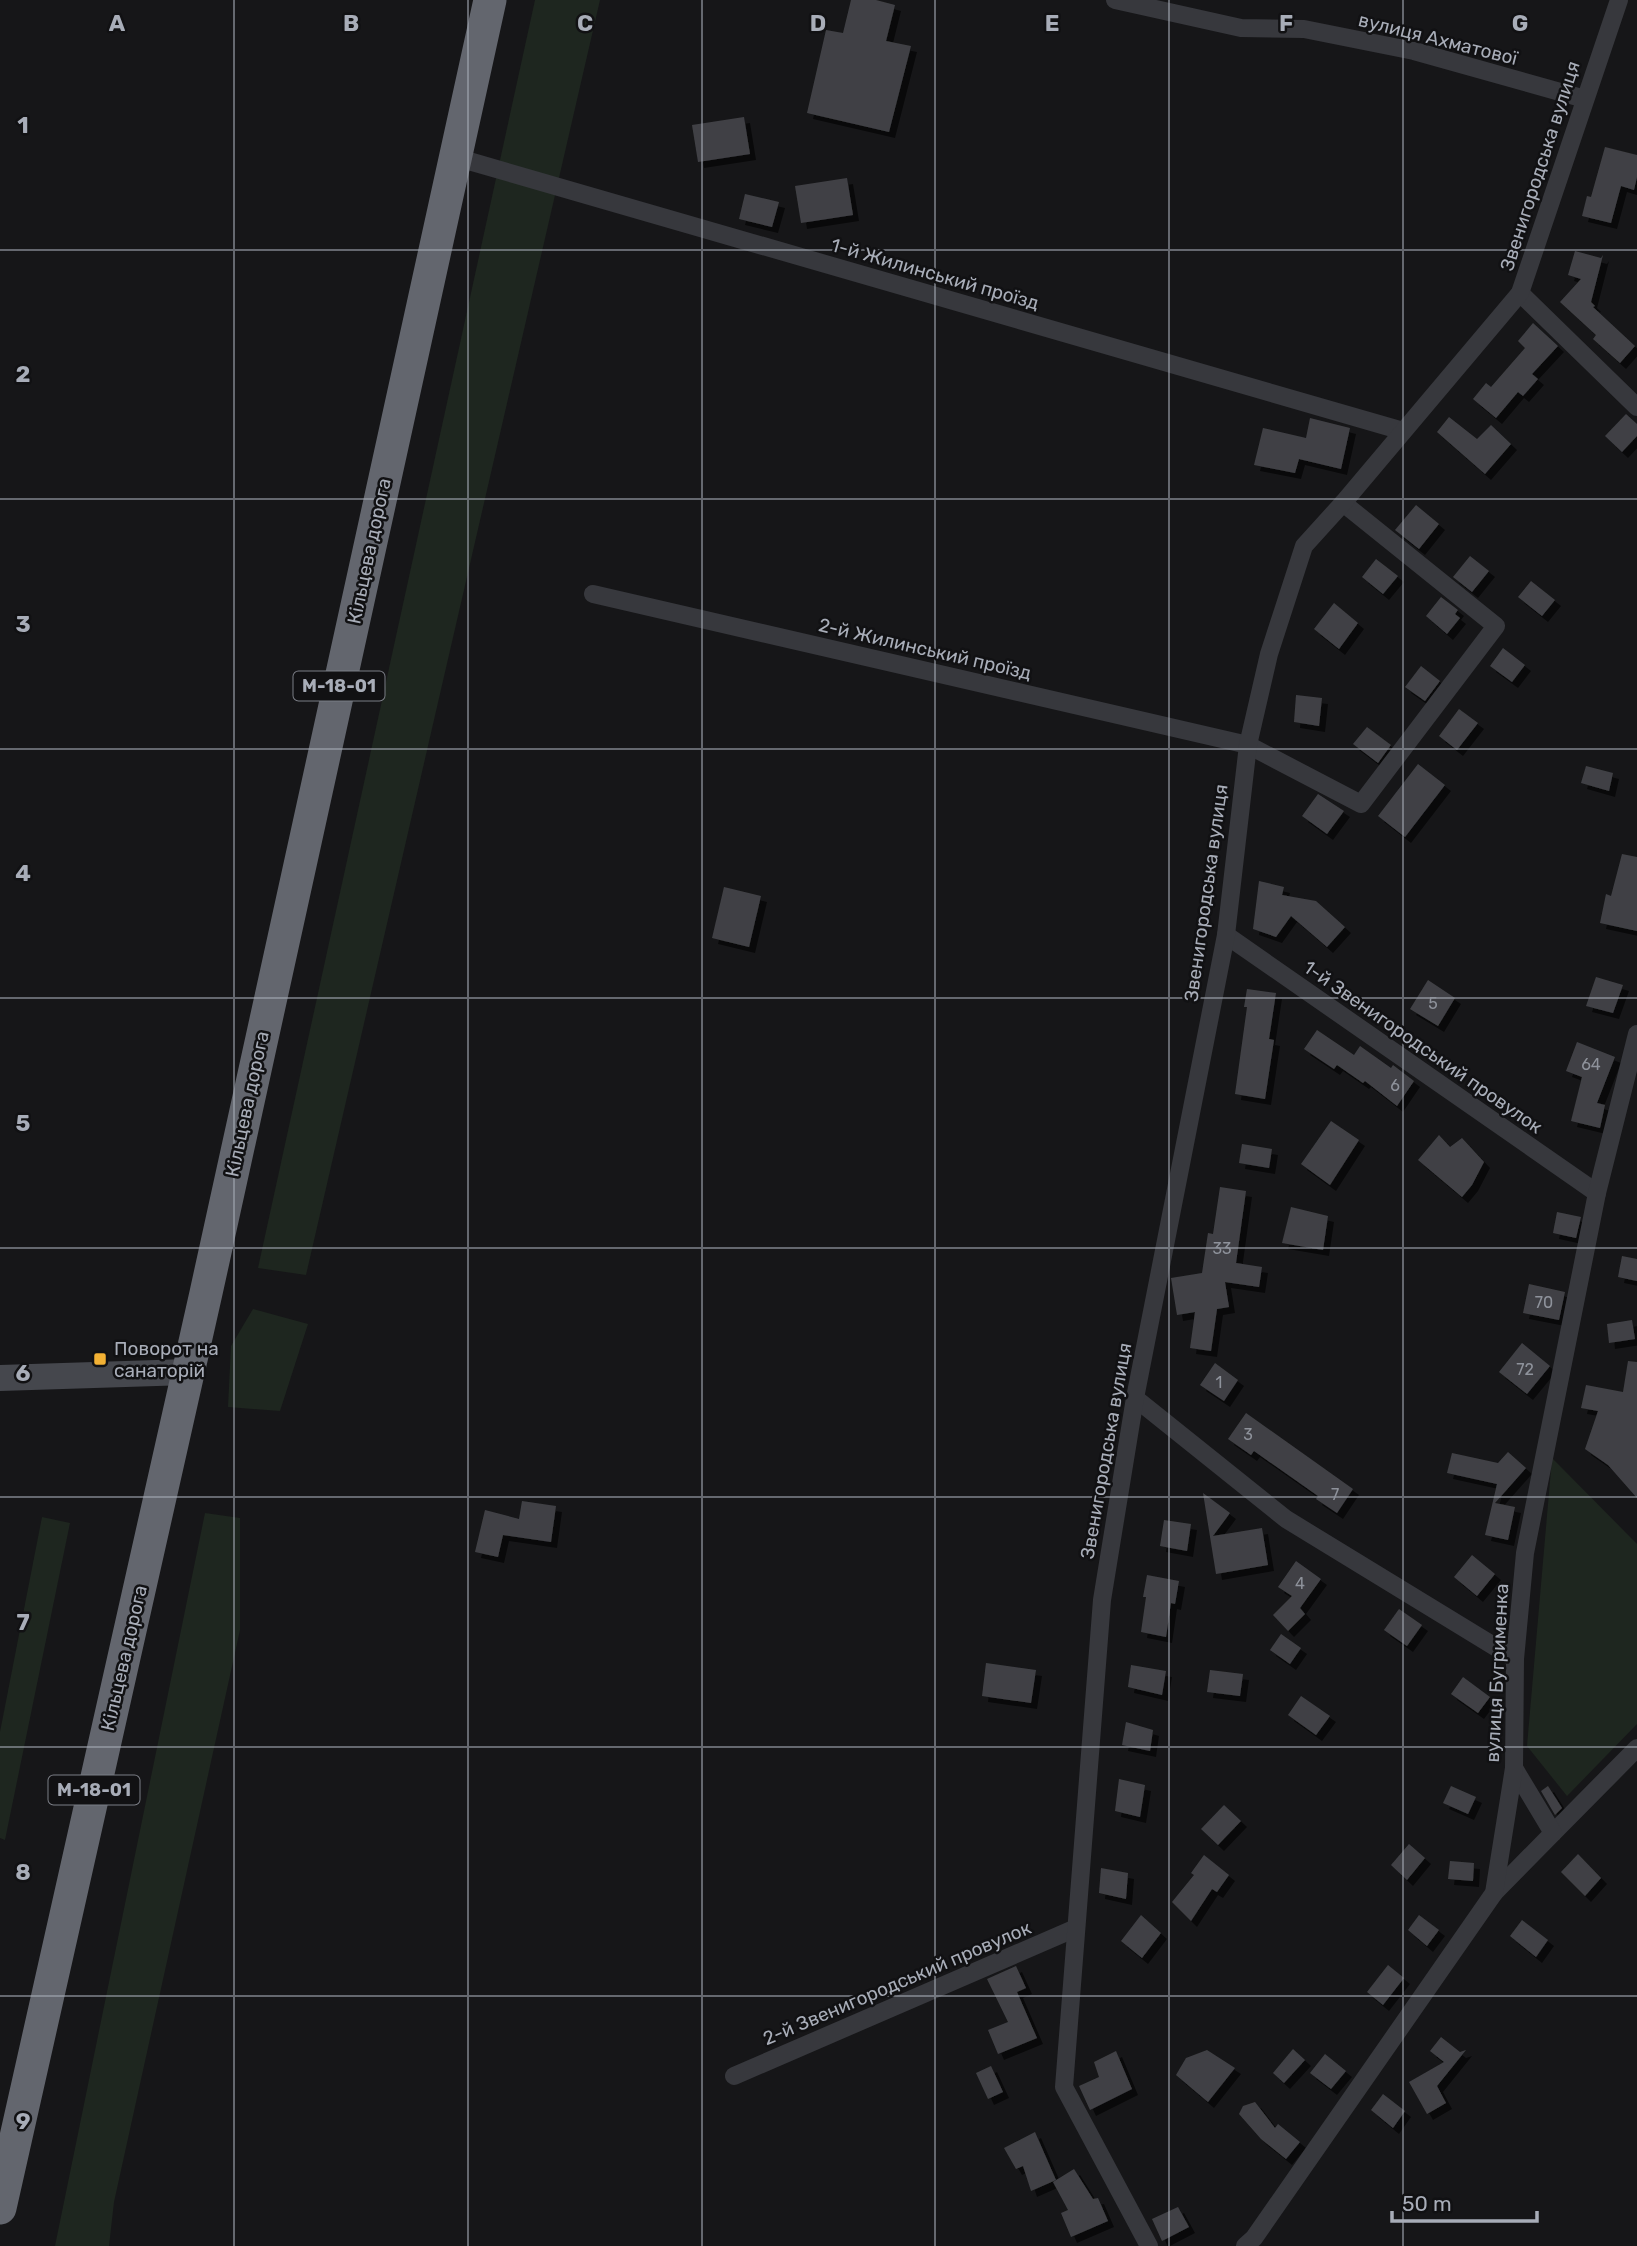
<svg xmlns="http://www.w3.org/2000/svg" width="1637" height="2246" viewBox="0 0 1637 2246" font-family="Rubik,sans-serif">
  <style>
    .green { fill: #1e261f }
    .building { fill: #404145; filter: url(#shadow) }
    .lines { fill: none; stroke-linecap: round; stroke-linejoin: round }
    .street { stroke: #37383d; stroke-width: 18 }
    .secondary { stroke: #45474d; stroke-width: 26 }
    .highway { stroke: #63666e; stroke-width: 33 }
    .grid { fill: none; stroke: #a8adb8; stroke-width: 2; stroke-opacity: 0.55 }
    .poi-dot { fill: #f2b134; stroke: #111113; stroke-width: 2.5 }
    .labels { text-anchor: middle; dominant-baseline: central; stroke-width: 5; stroke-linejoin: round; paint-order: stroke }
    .number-label { font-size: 16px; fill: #8e929b }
    .shield { fill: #111113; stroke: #7b7e86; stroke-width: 2 }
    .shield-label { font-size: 18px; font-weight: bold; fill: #a8adb8 }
    .street-label { font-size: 19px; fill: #a8adb8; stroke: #111113 }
    .poi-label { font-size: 19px; fill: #a8adb8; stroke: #111113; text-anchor: start }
    .grid-label { font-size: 23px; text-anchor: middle; font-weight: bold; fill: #a8adb8; stroke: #111113; stroke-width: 5; stroke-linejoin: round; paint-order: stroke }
  </style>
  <defs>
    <filter id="shadow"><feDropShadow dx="6" dy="6" stdDeviation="0" flood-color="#0009"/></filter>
  </defs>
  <rect width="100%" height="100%" fill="#161618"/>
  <g class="green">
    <polygon points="535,0 600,0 306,1275 258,1268"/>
    <polygon points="253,1309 308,1324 280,1411 228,1407 231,1346"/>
    <polygon points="1552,1458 1637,1544 1637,1724 1567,1796 1527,1746"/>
    <polygon points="205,1513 240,1518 240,1630 114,2202 109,2246 55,2246"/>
    <polygon points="42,1517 70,1523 5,1840 0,1838 0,1732"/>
  </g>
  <g class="building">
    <polygon points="851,0 876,0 895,5 886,41 911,46 889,132 807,113 826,30 843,33"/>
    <polygon points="744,117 750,154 698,162 692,125"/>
    <polygon points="1605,147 1637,155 1637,177 1634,190 1621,186 1611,223 1582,216 1587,196 1591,197"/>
    <polygon points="847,178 853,215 801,223 795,186"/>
    <polygon points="745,194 779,202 772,227 739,219"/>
    <polygon points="1575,251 1601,258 1603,255 1591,302 1595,306 1593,307 1635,346 1620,363 1593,339 1596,335 1560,302 1581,279 1568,275"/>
    <polygon points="1533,323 1558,346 1532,374 1538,379 1523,396 1518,392 1496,418 1473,399 1486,383 1491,387 1525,348 1518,341"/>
    <polygon points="1626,414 1637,424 1637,436 1622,452 1605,436"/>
    <polygon points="1449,417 1477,439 1491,425 1511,444 1485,474 1437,432"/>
    <polygon points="1310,418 1350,428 1341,469 1299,459 1295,473 1254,465 1263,428 1306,438"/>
    <polygon points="1416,505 1439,524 1419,549 1395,530"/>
    <polygon points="1470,556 1489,571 1472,592 1453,577"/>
    <polygon points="1376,559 1398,576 1383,594 1362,577"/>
    <polygon points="1531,581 1555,600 1542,616 1518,597"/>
    <polygon points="1441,597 1458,610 1455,614 1460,618 1447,634 1426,616"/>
    <polygon points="1334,603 1358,623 1339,649 1314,629"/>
    <polygon points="1503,648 1525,665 1512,682 1490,666"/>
    <polygon points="1421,666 1440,681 1425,701 1405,687"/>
    <polygon points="1296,695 1322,698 1319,726 1294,722"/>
    <polygon points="1459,709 1478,723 1457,750 1439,736"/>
    <polygon points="1367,727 1391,745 1378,763 1353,744"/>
    <polygon points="1418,764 1445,785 1405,837 1378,816"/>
    <polygon points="1586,766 1613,773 1609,791 1581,783"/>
    <polygon points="1318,794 1344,811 1327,834 1302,816"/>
    <polygon points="1622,854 1637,857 1637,931 1600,923 1606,894 1611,896"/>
    <polygon points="1259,881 1284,887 1282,895 1316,901 1345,927 1327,947 1291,916 1276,937 1253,929"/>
    <polygon points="724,887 761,896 749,947 712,938"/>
    <polygon points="1596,977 1623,985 1613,1013 1586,1006"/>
    <polygon points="1428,980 1455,998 1438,1026 1410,1009"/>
    <polygon points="1247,989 1276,993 1269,1039 1274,1040 1265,1099 1235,1094 1247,1007 1244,1007"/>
    <polygon points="1317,1030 1354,1055 1360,1046 1391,1068 1393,1065 1414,1081 1397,1106 1365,1081 1363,1083 1337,1065 1334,1069 1304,1049"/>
    <polygon points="1577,1042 1615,1057 1597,1103 1605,1105 1600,1128 1571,1121 1582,1077 1566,1071"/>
    <polygon points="1331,1121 1359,1140 1330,1185 1301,1164"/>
    <polygon points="1439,1135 1450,1147 1462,1138 1484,1162 1472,1185 1462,1197 1418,1160"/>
    <polygon points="1242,1144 1272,1149 1269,1168 1239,1163"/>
    <polygon points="1220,1187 1246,1191 1236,1263 1262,1267 1259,1287 1225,1282 1229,1307 1217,1309 1211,1351 1190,1348 1195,1312 1177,1315 1171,1278 1202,1273 1208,1233 1213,1234"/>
    <polygon points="1291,1207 1328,1216 1323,1250 1282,1243"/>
    <polygon points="1557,1212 1581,1217 1576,1238 1553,1233"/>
    <polygon points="1622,1256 1637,1259 1637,1281 1618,1277"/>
    <polygon points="1529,1284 1565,1292 1559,1320 1523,1313"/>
    <polygon points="1632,1320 1635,1339 1609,1343 1607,1324"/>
    <polygon points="1522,1343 1550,1366 1527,1394 1499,1372"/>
    <polygon points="1628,1361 1637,1362 1637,1498 1608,1465 1585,1449 1598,1411 1581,1408 1586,1385 1623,1392"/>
    <polygon points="1215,1363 1238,1380 1224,1401 1200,1385"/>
    <polygon points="1246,1413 1353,1489 1337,1513 1316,1499 1318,1496 1254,1451 1251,1455 1228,1439"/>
    <polygon points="1508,1452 1526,1468 1495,1503 1515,1507 1508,1540 1485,1535 1497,1484 1447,1473 1452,1453 1498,1463"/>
    <polygon points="1203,1493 1230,1513 1213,1536 1262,1528 1268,1565 1216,1574"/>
    <polygon points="522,1501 556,1506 551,1542 503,1535 498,1557 475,1552 485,1510 519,1519"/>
    <polygon points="1164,1520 1191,1524 1187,1551 1160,1546"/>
    <polygon points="1472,1555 1495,1574 1477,1596 1454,1577"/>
    <polygon points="1296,1561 1321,1579 1300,1608 1305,1614 1288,1631 1273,1615 1292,1596 1278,1587"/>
    <polygon points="1147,1575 1179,1581 1175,1604 1171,1603 1166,1637 1141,1632 1146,1597 1143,1597"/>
    <polygon points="1399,1609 1422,1625 1407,1646 1384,1630"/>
    <polygon points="1281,1634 1301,1648 1290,1664 1270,1650"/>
    <polygon points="986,1663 1036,1670 1031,1703 982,1696"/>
    <polygon points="1131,1665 1166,1671 1162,1695 1128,1687"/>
    <polygon points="1210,1670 1243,1674 1240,1696 1207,1692"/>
    <polygon points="1463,1677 1490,1697 1478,1713 1451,1694"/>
    <polygon points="1301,1696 1330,1716 1316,1735 1288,1715"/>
    <polygon points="1126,1722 1153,1730 1150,1751 1122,1745"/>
    <polygon points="1119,1779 1145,1785 1140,1817 1115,1811"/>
    <polygon points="1451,1786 1476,1797 1468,1814 1443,1803"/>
    <polygon points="1548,1786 1562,1808 1555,1815 1541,1791"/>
    <polygon points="1224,1805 1241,1821 1218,1845 1201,1829"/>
    <polygon points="1409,1844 1425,1858 1407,1880 1391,1865"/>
    <polygon points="1578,1854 1601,1878 1585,1896 1561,1872"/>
    <polygon points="1204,1855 1229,1875 1217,1892 1212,1889 1191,1921 1172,1902 1194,1875 1191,1873"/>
    <polygon points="1450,1861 1474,1863 1473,1881 1448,1879"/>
    <polygon points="1101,1868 1128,1873 1126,1899 1099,1893"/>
    <polygon points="1141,1915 1161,1933 1142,1958 1121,1941"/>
    <polygon points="1419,1915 1439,1930 1427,1946 1408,1930"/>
    <polygon points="1522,1920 1548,1940 1536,1957 1510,1936"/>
    <polygon points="1388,1965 1404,1978 1383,2005 1367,1992"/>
    <polygon points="1016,1966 1026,1988 1017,1992 1037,2038 998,2054 988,2030 1008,2022 987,1979"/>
    <polygon points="1441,2037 1460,2052 1466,2050 1437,2086 1446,2103 1427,2114 1409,2082 1444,2062 1430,2051"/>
    <polygon points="1293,2049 1305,2060 1284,2083 1273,2073"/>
    <polygon points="1207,2050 1235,2068 1208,2102 1176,2075 1186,2058"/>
    <polygon points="1116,2051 1132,2089 1090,2110 1079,2086 1099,2077 1094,2062"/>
    <polygon points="1325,2054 1346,2071 1331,2089 1310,2073"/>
    <polygon points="991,2066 1003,2092 988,2099 976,2073"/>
    <polygon points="1383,2094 1405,2111 1393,2128 1371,2110"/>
    <polygon points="1255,2102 1275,2128 1278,2124 1300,2142 1286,2159 1261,2139 1239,2114 1243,2106"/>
    <polygon points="1035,2132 1056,2180 1031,2191 1023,2166 1016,2169 1004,2148"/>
    <polygon points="1074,2169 1093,2199 1098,2198 1108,2221 1071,2237 1061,2213 1068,2210 1053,2182"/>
    <polygon points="1178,2207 1189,2227 1162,2241 1152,2219"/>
  </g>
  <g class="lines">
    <g class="street">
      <polyline points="1115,0 1241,28 1304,29 1414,51 1585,99"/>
      <polyline points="455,157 1403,431"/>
      <polyline points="1520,293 1637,407"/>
      <polyline points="593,594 1248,745 1361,804 1496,626 1343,503"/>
      <polyline points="1226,935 1597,1193"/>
      <polyline points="1135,1398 1286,1519 1515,1659"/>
      <polyline points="1553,1833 1637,1748"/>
      <polyline points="1494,1893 1553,1833 1514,1768"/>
      <polyline points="734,2076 1076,1928"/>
      <polyline points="1149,2246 1064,2087 1102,1600 1135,1398 1226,935 1248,745 1269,654 1304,546 1343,503 1520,293 1619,0"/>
      <polyline points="1245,2246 1254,2238 1494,1893 1514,1768 1515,1659 1525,1553 1597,1193 1637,1034"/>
    </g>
    <polyline class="secondary" points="0,1378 188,1372"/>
    <polyline class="highway" points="0,2208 206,1293 490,0"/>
  </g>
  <path class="grid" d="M234,0V2246M468,0V2246M702,0V2246M935,0V2246M1169,0V2246M1403,0V2246M0,250H1637M0,499H1637M0,749H1637M0,998H1637M0,1248H1637M0,1497H1637M0,1747H1637M0,1996H1637"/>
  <rect class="poi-dot" x="93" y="1352" width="14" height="14" rx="3.5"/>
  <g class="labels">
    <g class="number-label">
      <text x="1433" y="1003">5</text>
      <text x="1591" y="1064">64</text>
      <text x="1395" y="1085">6</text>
      <text x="1222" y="1248">33</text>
      <text x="1544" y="1302">70</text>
      <text x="1525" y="1369">72</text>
      <text x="1219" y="1382">1</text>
      <text x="1248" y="1434">3</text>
      <text x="1335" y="1494">7</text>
      <text x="1300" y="1583">4</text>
    </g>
    <g class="shield">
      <rect x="293.5" y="671.5" width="91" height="29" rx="5"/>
      <rect x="48.5" y="1775.5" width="91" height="29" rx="5"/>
    </g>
    <g class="shield-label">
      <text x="339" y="686">М-18-01</text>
      <text x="94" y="1790">М-18-01</text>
    </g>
    <g class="street-label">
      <text transform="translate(1438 39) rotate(14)">вулиця Ахматової</text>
      <text transform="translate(1540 166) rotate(-72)">Звенигородська вулиця</text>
      <text transform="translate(935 274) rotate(16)">1-й Жилинський проїзд</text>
      <text transform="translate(369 551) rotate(-78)">Кільцева дорога</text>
      <text transform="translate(925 649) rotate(13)">2-й Жилинський проїзд</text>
      <text transform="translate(1206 893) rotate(-82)">Звенигородська вулиця</text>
      <text transform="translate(1423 1047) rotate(35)">1-й Звенигородський провулок</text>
      <text transform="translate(247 1104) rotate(-78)">Кільцева дорога</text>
      <text transform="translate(1106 1451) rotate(-80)">Звенигородська вулиця</text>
      <text transform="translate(124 1658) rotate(-77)">Кільцева дорога</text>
      <text transform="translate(1497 1673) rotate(-87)">вулиця Бугрименка</text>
      <text transform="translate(897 1983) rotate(-23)">2-й Звенигородський провулок</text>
    </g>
    <g class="poi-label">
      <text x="114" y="1348">Поворот на<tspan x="114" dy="22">санаторій</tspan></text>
    </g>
  </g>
  <g class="grid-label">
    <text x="117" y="31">A</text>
    <text x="351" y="31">B</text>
    <text x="585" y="31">C</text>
    <text x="818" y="31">D</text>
    <text x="1052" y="31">E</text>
    <text x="1286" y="31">F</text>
    <text x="1520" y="31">G</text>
    <text x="23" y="133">1</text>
    <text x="23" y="382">2</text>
    <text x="23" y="632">3</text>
    <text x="23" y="881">4</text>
    <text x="23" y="1131">5</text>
    <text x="23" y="1381">6</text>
    <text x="23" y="1630">7</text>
    <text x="23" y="1880">8</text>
    <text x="23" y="2129">9</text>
  </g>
  <path d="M1392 2211v10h145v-10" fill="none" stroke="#a8adb8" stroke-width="3.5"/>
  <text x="1402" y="2211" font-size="21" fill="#a8adb8" stroke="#111113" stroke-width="5" paint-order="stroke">50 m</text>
</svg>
